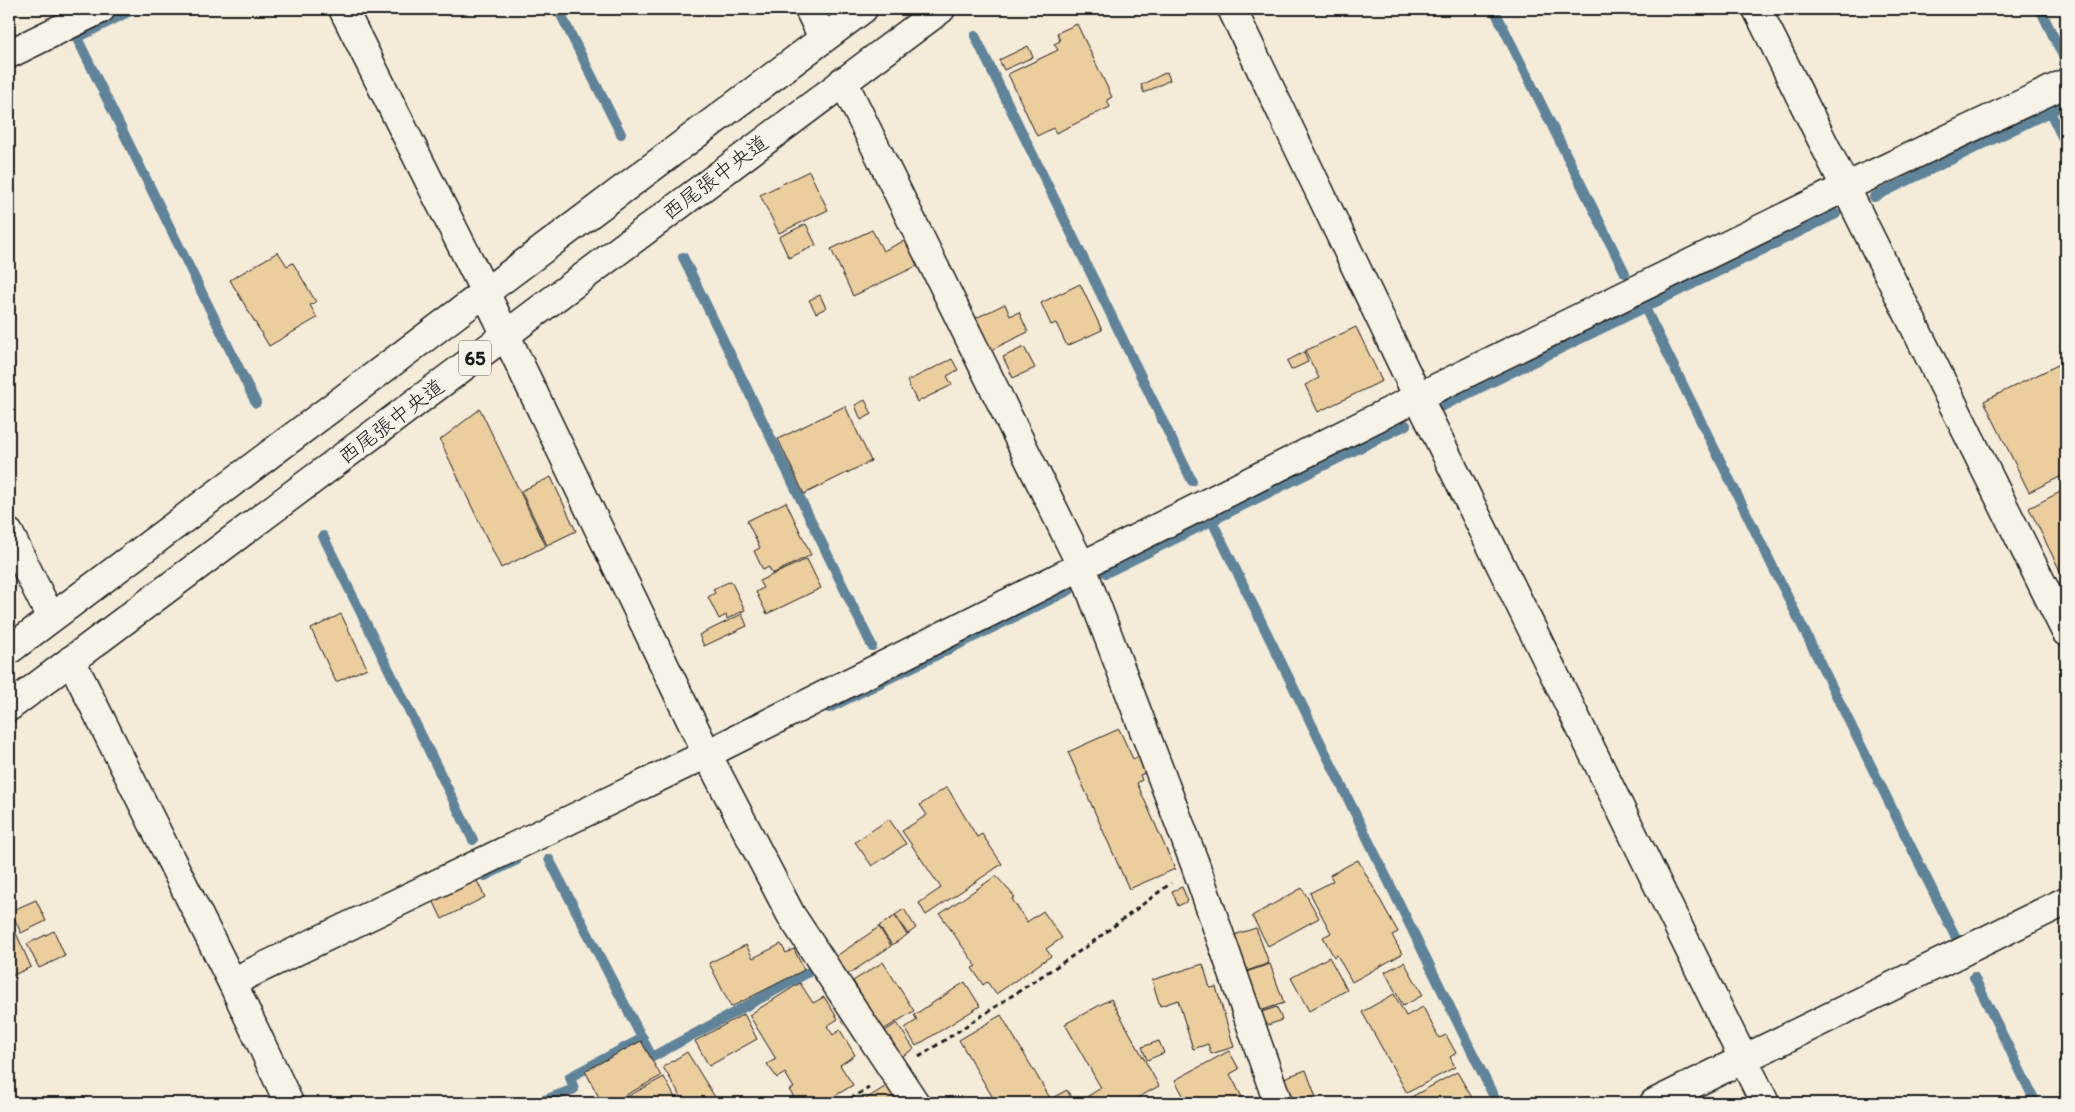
<svg xmlns="http://www.w3.org/2000/svg" width="2075" height="1112" viewBox="0 0 2075 1112" font-family="Itim,'Klee One',sans-serif">
  <style>
    .lines { fill: none; stroke-linecap: round; stroke-linejoin: round }
    .stream { stroke: #5f8499; stroke-width: 10 }
    .building { fill: #eccd9e; stroke: #1c1c1c }
    .minor-casing { stroke: #1c1c1c; stroke-width: 31 }
    .primary-casing { stroke: #1c1c1c; stroke-width: 31 }
    .path { stroke: #1c1c1c; stroke-width: 3; stroke-dasharray: 5 4; stroke-linecap: butt }
    .minor { stroke: #f7f3e8; stroke-width: 28 }
    .primary { stroke: #f7f3e8; stroke-width: 28 }
    .labels { text-anchor: middle; dominant-baseline: central; stroke-width: 4; stroke-linejoin: round; paint-order: stroke }
    .shield { fill: #f7f3e8; stroke: #5e5c59; stroke-width: 1 }
    .shield-label { font-size: 20px; font-weight: bold; fill: #1c1c1c }
    .street-label { font-size: 21px; fill: #1c1c1c; stroke: #f7f3e8 }
  </style>
  <rect width="100%" height="100%" fill="#f5ebd9"/>
  <filter id="ink" filterUnits="userSpaceOnUse"><feTurbulence type="fractalNoise" baseFrequency=".02" numOctaves="2"/><feDisplacementMap in="SourceGraphic" scale="10" xChannelSelector="R" yChannelSelector="G"/><feConvolveMatrix kernelMatrix="1 2 1 2 8 2 1 2 1" color-interpolation-filters="sRGB"/></filter>
  <g filter="url(#ink)">
    <g class="lines">
      <g class="stream">
        <polyline points="134,9 77,38 256,403"/>
        <polyline points="558,9 621,134"/>
        <polyline points="1494,9 1625,273"/>
        <polyline points="2040,9 2066,62"/>
        <polyline points="975,36 1192,481"/>
        <polyline points="2050,112 2066,145"/>
        <polyline points="1874,197 2066,104"/>
        <polyline points="683,257 872,646"/>
        <polyline points="1645,308 1957,940"/>
        <polyline points="1443,406 1836,214"/>
        <polyline points="1212,521 1497,1103"/>
        <polyline points="323,536 473,840"/>
        <polyline points="1106,573 1406,425"/>
        <polyline points="829,708 1070,590"/>
        <polyline points="549,859 652,1057 809,972"/>
        <polyline points="485,876 517,860"/>
        <polyline points="1974,977 2036,1103"/>
        <polyline points="447,1103 451,1103"/>
        <polyline points="537,1103 574,1089 570,1077 643,1038"/>
      </g>
    </g>
    <g class="building">
      <polygon points="1077,24 1112,97 1107,100 1110,107 1056,133 1053,128 1037,136 1008,74 1058,50 1054,44 1060,41 1057,33"/>
      <polygon points="1028,46 1033,57 1004,70 999,60"/>
      <polygon points="1167,72 1170,80 1144,93 1141,85"/>
      <polygon points="809,171 828,210 779,233 760,195"/>
      <polygon points="806,224 816,245 789,258 779,237"/>
      <polygon points="872,230 883,251 908,239 919,265 853,296 831,249"/>
      <polygon points="278,252 287,266 293,263 316,302 310,305 317,318 269,346 230,280"/>
      <polygon points="1080,284 1102,330 1067,346 1056,323 1051,325 1041,303"/>
      <polygon points="820,295 826,308 816,313 809,300"/>
      <polygon points="1005,304 1010,316 1019,312 1028,332 991,350 976,318"/>
      <polygon points="1356,327 1382,381 1318,412 1305,385 1319,378 1305,351"/>
      <polygon points="1024,347 1035,368 1013,378 1003,357"/>
      <polygon points="1304,352 1308,362 1291,370 1287,361"/>
      <polygon points="952,359 958,370 947,376 952,385 917,402 907,381"/>
      <polygon points="2066,361 2066,474 2029,492 1984,401"/>
      <polygon points="865,400 872,414 861,420 855,405"/>
      <polygon points="845,406 871,461 804,494 778,439"/>
      <polygon points="480,409 546,546 501,568 440,440"/>
      <polygon points="551,477 576,531 547,545 521,491"/>
      <polygon points="2066,489 2066,583 2029,508"/>
      <polygon points="786,502 811,555 772,574 769,567 763,570 754,551 760,548 747,521"/>
      <polygon points="807,559 821,588 767,614 756,592 763,588 759,581"/>
      <polygon points="9,578 14,588 9,590"/>
      <polygon points="731,581 745,610 727,619 726,615 719,619 708,597 715,593 713,589"/>
      <polygon points="341,614 367,668 336,682 311,629"/>
      <polygon points="742,614 747,626 704,646 699,635"/>
      <polygon points="1119,729 1133,759 1140,756 1147,772 1140,775 1142,780 1137,783 1175,869 1129,889 1068,752"/>
      <polygon points="947,787 977,837 982,834 1002,864 926,915 919,903 941,888 902,831 927,815 920,805"/>
      <polygon points="889,819 906,844 872,866 855,842"/>
      <polygon points="1358,860 1398,932 1392,935 1402,954 1352,982 1337,955 1334,957 1323,937 1331,933 1310,893 1333,881 1330,875"/>
      <polygon points="996,876 1015,897 1012,899 1027,922 1043,911 1062,938 1046,949 1051,956 996,994 987,982 983,985 972,968 976,966 940,914"/>
      <polygon points="476,879 485,897 442,919 433,900"/>
      <polygon points="1182,887 1188,901 1178,906 1172,891"/>
      <polygon points="1302,888 1319,918 1268,946 1252,916"/>
      <polygon points="36,900 46,921 21,933 11,911"/>
      <polygon points="904,909 916,928 908,934 895,915"/>
      <polygon points="895,916 907,935 892,945 879,926"/>
      <polygon points="9,917 31,967 9,977"/>
      <polygon points="879,927 891,946 847,975 835,957"/>
      <polygon points="1256,928 1269,963 1247,971 1234,935"/>
      <polygon points="54,931 65,956 39,968 27,944"/>
      <polygon points="781,944 786,953 794,949 804,970 731,1007 709,963 746,945 753,958"/>
      <polygon points="1329,957 1347,990 1309,1011 1291,978"/>
      <polygon points="883,962 914,1011 883,1030 853,981"/>
      <polygon points="1404,962 1423,995 1403,1006 1385,972"/>
      <polygon points="1203,964 1210,988 1216,987 1234,1047 1211,1054 1208,1044 1193,1049 1178,1000 1160,1006 1152,980"/>
      <polygon points="1270,964 1284,1003 1257,1012 1243,973"/>
      <polygon points="965,982 980,1006 916,1046 905,1028 917,1020 914,1015"/>
      <polygon points="800,983 813,1003 824,997 838,1019 827,1026 833,1035 840,1030 855,1055 840,1065 853,1085 823,1103 798,1103 789,1090 794,1088 785,1073 777,1078 767,1064 776,1059 749,1015"/>
      <polygon points="1394,994 1406,1016 1423,1007 1439,1038 1446,1035 1456,1053 1450,1057 1455,1067 1407,1093 1362,1012"/>
      <polygon points="1111,999 1159,1086 1128,1103 1077,1103 1101,1088 1065,1024"/>
      <polygon points="1277,1007 1282,1020 1265,1026 1261,1012"/>
      <polygon points="744,1014 757,1039 709,1066 695,1041"/>
      <polygon points="1001,1015 1053,1103 996,1103 959,1040"/>
      <polygon points="897,1023 914,1049 901,1057 885,1031"/>
      <polygon points="641,1041 661,1076 611,1103 602,1103 585,1071"/>
      <polygon points="1159,1041 1164,1053 1147,1060 1142,1047"/>
      <polygon points="1229,1051 1239,1069 1230,1074 1245,1103 1187,1103 1175,1080"/>
      <polygon points="687,1052 718,1102 723,1100 725,1103 685,1103 663,1067"/>
      <polygon points="1306,1070 1318,1103 1290,1103 1281,1079"/>
      <polygon points="1457,1072 1474,1101 1479,1098 1482,1103 1405,1103 1404,1101"/>
      <polygon points="664,1077 678,1103 618,1103 617,1102"/>
      <polygon points="893,1082 906,1103 859,1103"/>
      <polygon points="1067,1090 1074,1103 1057,1103 1054,1097"/>
    </g>
    <g class="lines">
      <g class="minor-casing">
        <g id="minor">
          <polyline points="343,9 485,292 707,754 791,915 915,1103"/>
          <polyline points="809,9 823,38"/>
          <polyline points="1232,9 1418,397 1765,1103"/>
          <polyline points="1757,9 2066,632"/>
          <polyline points="9,54 101,9"/>
          <polyline points="843,81 1081,565 1195,864 1278,1103"/>
          <polyline points="9,533 51,618"/>
          <polyline points="71,660 232,982 289,1103"/>
          <polyline points="232,982 707,754 1418,397 1846,187 2066,83"/>
          <polyline points="1654,1103 2066,901"/>
        </g>
      </g>
      <g class="primary-casing">
        <g id="primary">
          <polyline points="9,650 863,9"/>
          <polyline points="9,707 941,9"/>
        </g>
      </g>
      <g class="path">
        <polyline points="919,1057 1086,947 1171,883"/>
        <polyline points="842,1103 869,1088"/>
      </g>
      <use href="#minor" class="minor"/>
      <use href="#primary" class="primary"/>
    </g>
  </g>
  <g class="labels">
    <rect class="shield" x="459" y="340.5" width="32" height="35" rx="4"/>
    <g class="shield-label">
      <text x="475" y="358">65</text>
    </g>
    <g class="street-label">
      <text transform="translate(715 177) rotate(-37)">西尾張中央道</text>
      <text transform="translate(391 421) rotate(-37)">西尾張中央道</text>
    </g>
  </g>
  <rect width="2075" height="1112" fill="none" stroke="#f7f3e8" stroke-width="30"/>
  <rect x="15" y="15" width="2045" height="1082" fill="none" stroke="#1c1c1c" stroke-width="2" filter="url(#ink)"/>
</svg>
